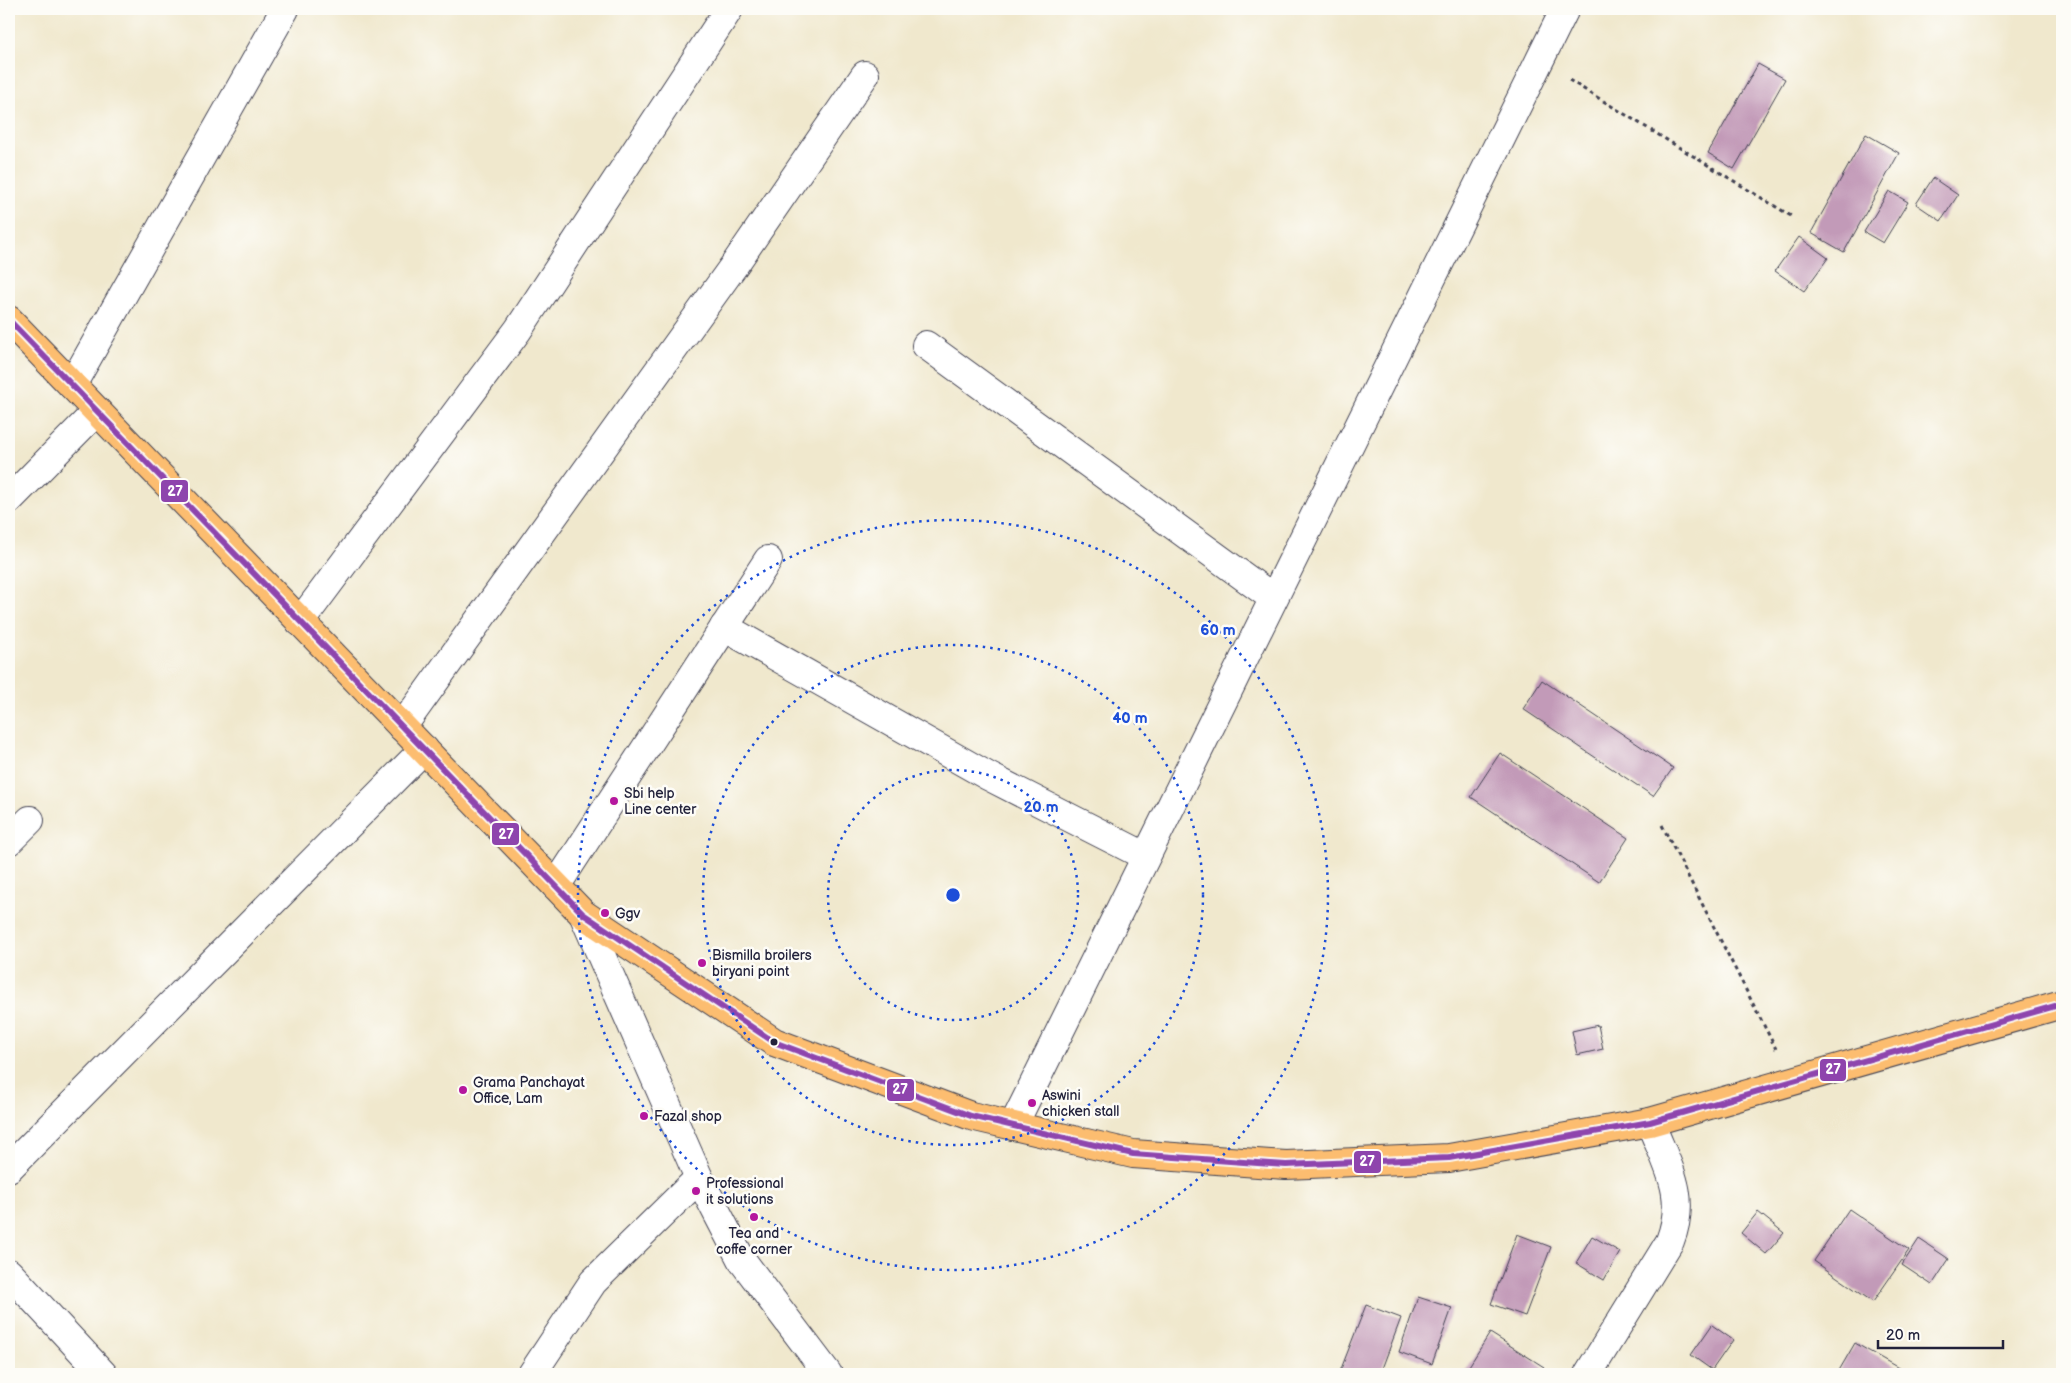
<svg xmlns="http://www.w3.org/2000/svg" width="2071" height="1383" viewBox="0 0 2071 1383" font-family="'Balsamiq Sans',sans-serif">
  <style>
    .building { fill: #c29ab8 }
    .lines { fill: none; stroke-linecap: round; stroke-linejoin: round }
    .minor-casing { stroke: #414051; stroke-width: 30 }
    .tertiary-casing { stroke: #414051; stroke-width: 30 }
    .primary-casing { stroke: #414051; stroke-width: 30 }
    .path { stroke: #414051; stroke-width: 3; stroke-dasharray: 4 4; stroke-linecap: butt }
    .minor { stroke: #fff; stroke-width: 28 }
    .tertiary { stroke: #fff; stroke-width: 28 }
    .primary { stroke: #fcbd6f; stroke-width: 28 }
    .bus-1-casing { stroke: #fdfcf7; stroke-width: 10 }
    .bus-1 { stroke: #8e44ad; stroke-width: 6 }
    .ring { fill: none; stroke: #1d4ed8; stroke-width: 2.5; stroke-dasharray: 2.5 5 }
    .poi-dot { fill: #b5179e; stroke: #fdfcf7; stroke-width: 2 }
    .bus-dot { fill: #22223b; stroke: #fdfcf7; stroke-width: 2 }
    .labels { text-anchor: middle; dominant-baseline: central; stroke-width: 5; stroke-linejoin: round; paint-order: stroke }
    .poi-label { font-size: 14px; fill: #22223b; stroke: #fdfcf7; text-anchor: start }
    .centre { fill: #1d4ed8; stroke: #fdfcf7; stroke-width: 2.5 }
    .ring-label { font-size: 15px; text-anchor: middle; font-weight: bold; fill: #1d4ed8; stroke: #fdfcf7; stroke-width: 5; stroke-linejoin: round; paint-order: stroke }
    .line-badge { stroke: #fdfcf7; stroke-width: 2 }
    .badge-label { font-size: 14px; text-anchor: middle; font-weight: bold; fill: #fff }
  </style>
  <rect width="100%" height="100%" fill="#fdfcf7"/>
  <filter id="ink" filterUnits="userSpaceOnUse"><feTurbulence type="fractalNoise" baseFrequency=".02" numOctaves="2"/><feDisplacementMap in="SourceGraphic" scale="10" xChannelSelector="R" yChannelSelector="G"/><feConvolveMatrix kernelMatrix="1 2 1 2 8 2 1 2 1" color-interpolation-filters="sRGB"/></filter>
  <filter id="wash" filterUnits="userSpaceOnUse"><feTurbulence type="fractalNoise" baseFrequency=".0096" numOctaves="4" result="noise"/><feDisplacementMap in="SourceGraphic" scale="20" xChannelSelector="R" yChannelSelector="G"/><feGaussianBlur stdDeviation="1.12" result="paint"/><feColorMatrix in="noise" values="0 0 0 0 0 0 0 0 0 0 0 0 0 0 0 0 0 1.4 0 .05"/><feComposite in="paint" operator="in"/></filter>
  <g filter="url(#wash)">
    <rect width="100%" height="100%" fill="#f0e8cd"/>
    <g id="blocks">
      <g class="building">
        <polygon points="1758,64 1785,79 1734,169 1708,153"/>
        <polygon points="1866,134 1899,153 1844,252 1811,233"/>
        <polygon points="1933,178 1958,195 1941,221 1916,204"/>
        <polygon points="1889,191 1908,202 1883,243 1864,232"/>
        <polygon points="1799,237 1828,258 1804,291 1775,271"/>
        <polygon points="1542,680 1673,768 1653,796 1523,709"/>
        <polygon points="1500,753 1628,838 1599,882 1471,797"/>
        <polygon points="1598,1025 1603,1049 1577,1055 1572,1031"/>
        <polygon points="1849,1209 1909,1250 1873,1302 1814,1261"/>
        <polygon points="1758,1212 1784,1233 1766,1254 1741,1233"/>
        <polygon points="1517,1234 1551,1247 1525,1316 1491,1304"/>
        <polygon points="1592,1236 1620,1252 1604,1280 1576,1263"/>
        <polygon points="1919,1239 1949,1259 1932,1285 1902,1265"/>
        <polygon points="1418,1297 1452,1308 1432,1364 1399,1352"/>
        <polygon points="1366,1305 1401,1318 1380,1374 1339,1374"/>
        <polygon points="1712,1325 1733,1340 1712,1370 1691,1355"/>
        <polygon points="1490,1333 1544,1367 1540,1374 1464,1374"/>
        <polygon points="1855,1343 1909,1374 1837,1374"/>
      </g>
    </g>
  </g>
  <g filter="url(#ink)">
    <use href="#blocks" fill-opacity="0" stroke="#414051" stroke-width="1"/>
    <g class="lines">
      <g class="minor-casing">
        <g id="minor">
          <polyline points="926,345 1273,598"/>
          <polyline points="72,385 285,9"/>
          <polyline points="9,500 97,411"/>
          <polyline points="300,622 518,330 729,9"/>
          <polyline points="724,627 988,776 1145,856"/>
          <polyline points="402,727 735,264 865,75"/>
          <polyline points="9,841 30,820"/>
          <polyline points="556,886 768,560"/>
          <polyline points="1013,1126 1565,9"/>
          <polyline points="9,1168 424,749"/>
          <polyline points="9,1273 103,1374"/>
          <polyline points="532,1374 593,1282 699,1178"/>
          <path d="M1588,1374L1670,1241C1688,1194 1667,1166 1650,1122"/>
        </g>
      </g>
      <g class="tertiary-casing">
        <polyline id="tertiary" points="583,914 699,1178 741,1259 828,1374"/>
      </g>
      <g class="primary-casing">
        <polyline id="primary" points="9,320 583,914 774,1042 971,1116 1133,1154 1286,1165 1449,1158 1650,1122 2062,1004"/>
      </g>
      <g class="path">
        <polyline points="1569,80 1791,216"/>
        <polyline points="1662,825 1776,1049"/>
      </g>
      <use href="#minor" class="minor"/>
      <use href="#tertiary" class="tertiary"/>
      <use href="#primary" class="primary"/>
      <g class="bus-1-casing">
        <polyline id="bus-1" points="9,320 583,914 774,1042 971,1116 1133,1154 1286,1165 1449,1158 1650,1122 2062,1004"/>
      </g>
      <use href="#bus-1" class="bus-1"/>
    </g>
  </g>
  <g class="ring">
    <circle cx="953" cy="895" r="125"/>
    <circle cx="953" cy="895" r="250"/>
    <circle cx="953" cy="895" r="375"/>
  </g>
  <g class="poi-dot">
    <circle cx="614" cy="801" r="5"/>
    <circle cx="605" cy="913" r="5"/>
    <circle cx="702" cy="963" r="5"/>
    <circle cx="463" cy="1090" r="5"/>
    <circle cx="1032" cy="1103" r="5"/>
    <circle cx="644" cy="1116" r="5"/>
    <circle cx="696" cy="1191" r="5"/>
    <circle cx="754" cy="1217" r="5"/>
  </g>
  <circle class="bus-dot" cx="774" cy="1042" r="4.5"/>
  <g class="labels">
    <g class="poi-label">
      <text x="624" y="793">Sbi help<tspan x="624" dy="16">Line center</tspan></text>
      <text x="615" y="913">Ggv</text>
      <text x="712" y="955">Bismilla broilers<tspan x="712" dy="16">biryani point</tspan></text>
      <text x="473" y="1082">Grama Panchayat<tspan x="473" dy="16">Office, Lam</tspan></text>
      <text x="1042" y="1095">Aswini<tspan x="1042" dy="16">chicken stall</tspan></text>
      <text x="654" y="1116">Fazal shop</text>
      <text x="706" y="1183">Professional<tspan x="706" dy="16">it solutions</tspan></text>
      <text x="754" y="1233" text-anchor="middle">Tea and<tspan x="754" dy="16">coffe corner</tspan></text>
    </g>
  </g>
  <circle cx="953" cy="895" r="8" class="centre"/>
  <g class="ring-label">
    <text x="1218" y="635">60 m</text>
    <text x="1130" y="723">40 m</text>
    <text x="1041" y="812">20 m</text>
  </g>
  <g class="line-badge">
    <rect x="160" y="479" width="29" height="24" rx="5" fill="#8e44ad"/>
    <rect x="491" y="822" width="29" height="24" rx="5" fill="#8e44ad"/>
    <rect x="1819" y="1058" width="28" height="24" rx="5" fill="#8e44ad"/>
    <rect x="886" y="1078" width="29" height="24" rx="5" fill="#8e44ad"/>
    <rect x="1353" y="1150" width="29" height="24" rx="5" fill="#8e44ad"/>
  </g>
  <g class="badge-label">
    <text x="175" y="496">27</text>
    <text x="506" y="839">27</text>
    <text x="1833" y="1074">27</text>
    <text x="900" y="1094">27</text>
    <text x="1367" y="1166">27</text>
  </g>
  <rect width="2071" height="1383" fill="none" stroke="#fdfcf7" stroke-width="30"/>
  <path d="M1878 1340v8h125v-8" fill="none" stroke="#22223b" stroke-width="2.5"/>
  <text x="1886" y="1340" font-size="15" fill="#22223b" stroke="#fdfcf7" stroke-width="4" paint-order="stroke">20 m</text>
</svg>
